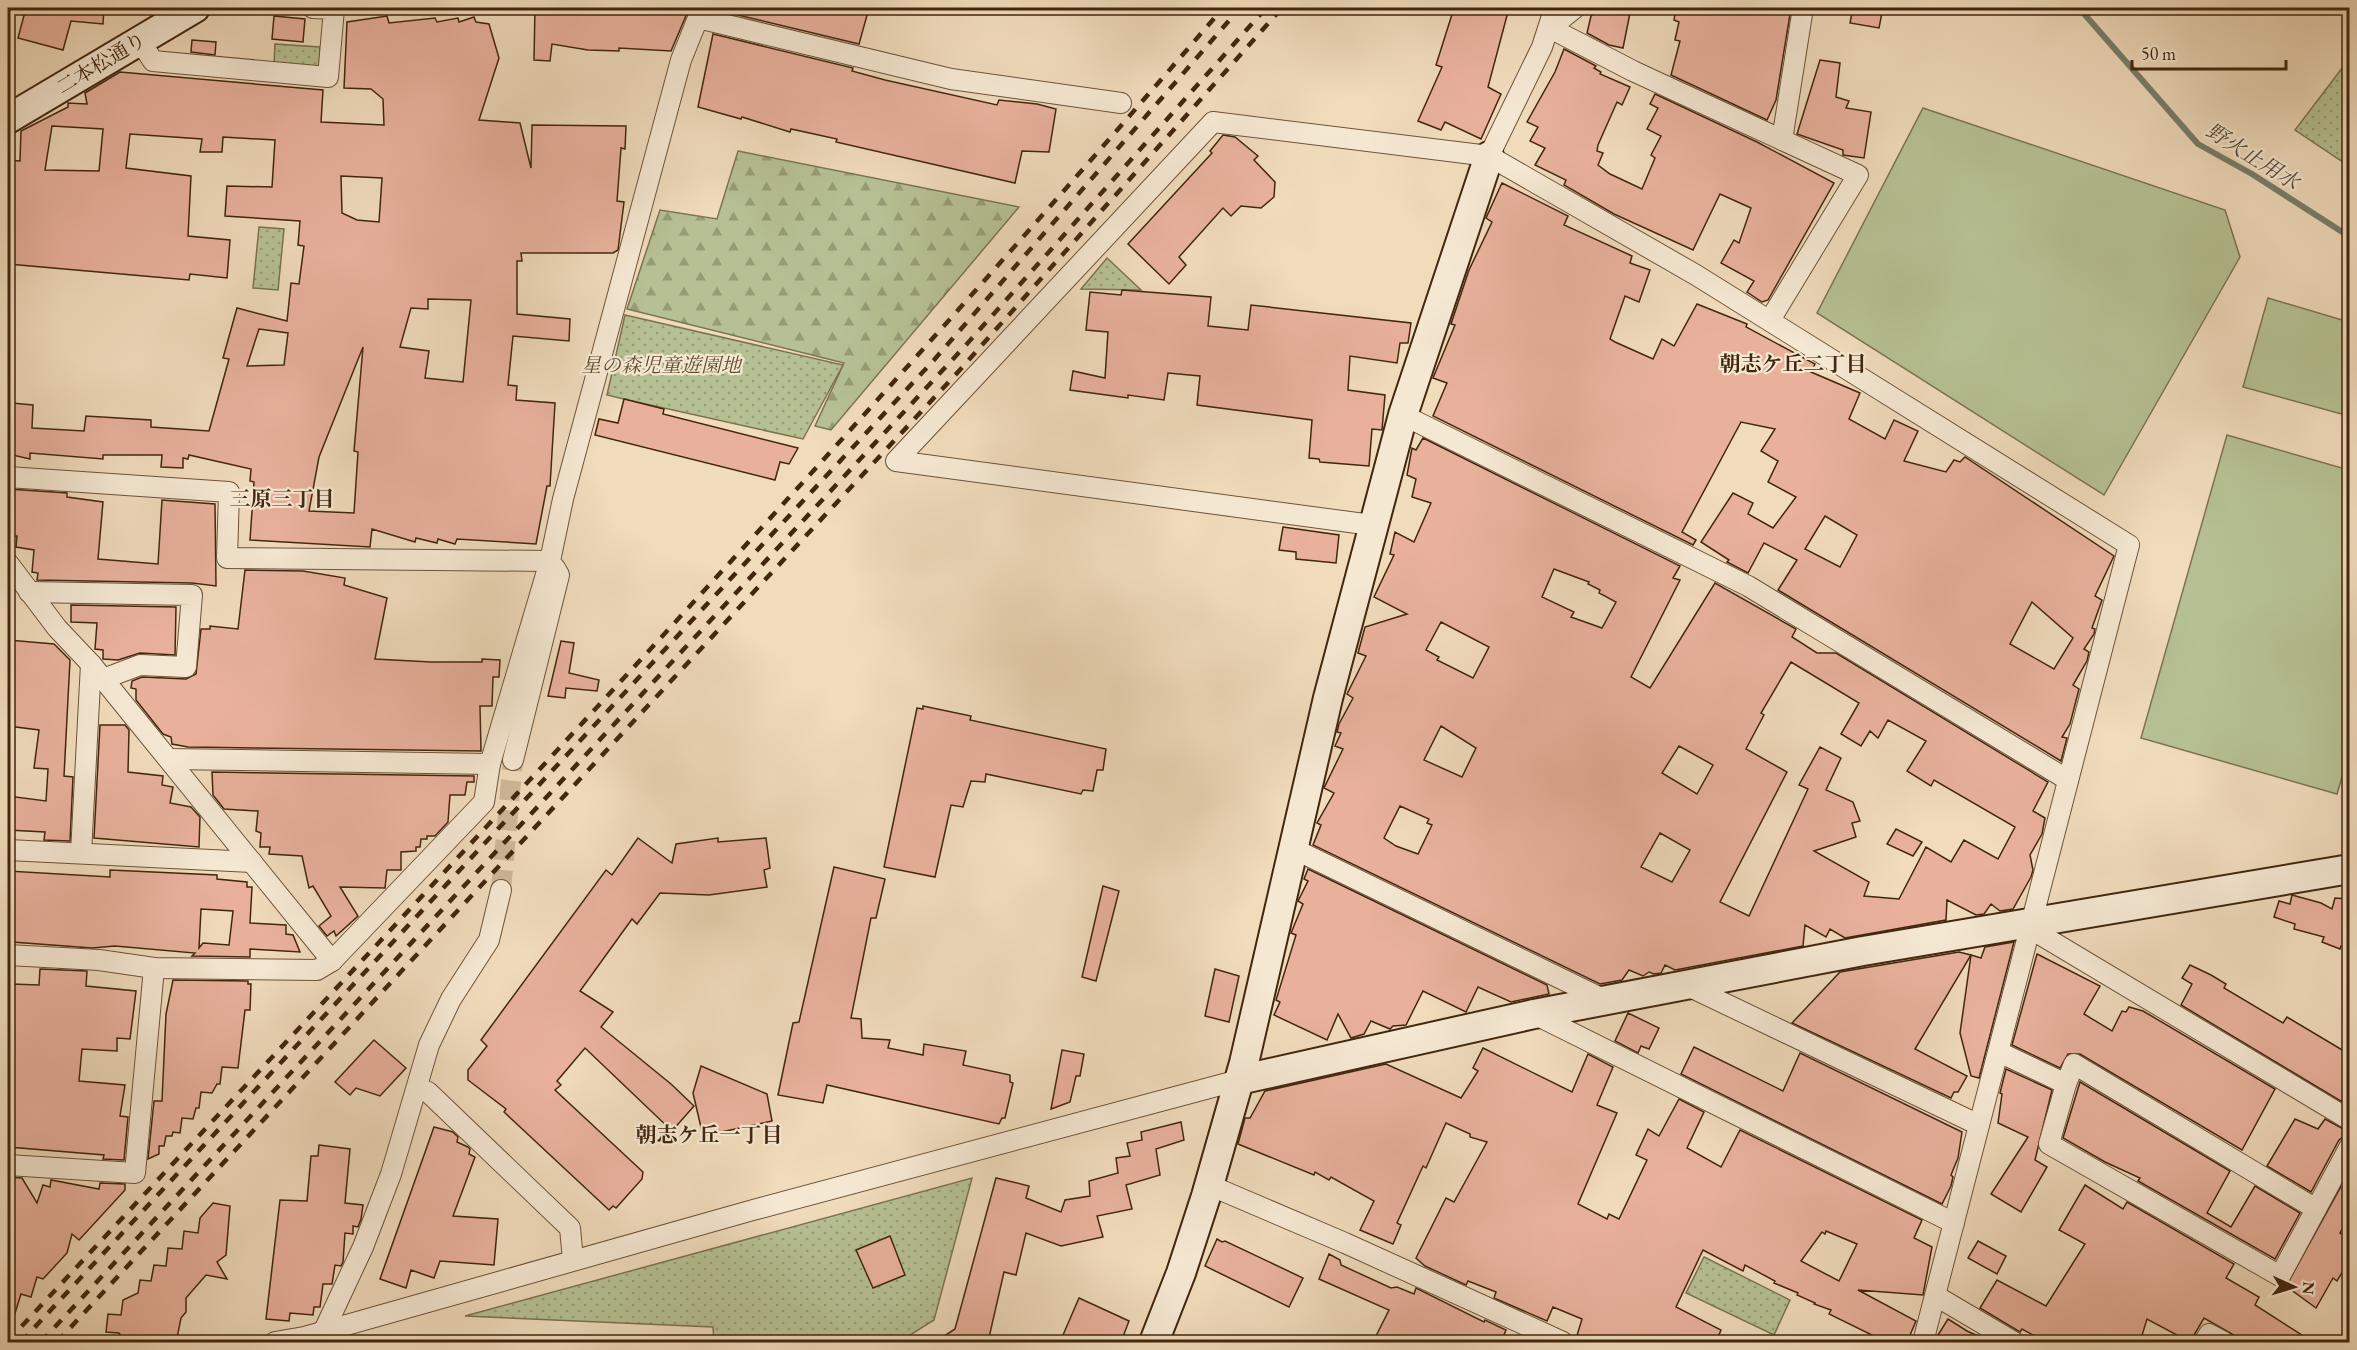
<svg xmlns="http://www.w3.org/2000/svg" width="2357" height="1350" viewBox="0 0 2357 1350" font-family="'EB Garamond','Noto Serif JP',serif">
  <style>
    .grass { fill: url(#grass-dots); stroke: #7c7450; stroke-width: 1.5 }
    .forest { fill: url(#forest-firs); stroke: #7c7450; stroke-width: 1.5 }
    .garden { fill: #b6c193; stroke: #7c7450; stroke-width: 1.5 }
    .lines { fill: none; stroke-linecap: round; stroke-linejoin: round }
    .stream { stroke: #777f6d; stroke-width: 6 }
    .building { fill: #e9b19c; stroke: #42260e; stroke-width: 1.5; fill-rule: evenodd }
    .street-tunnel { stroke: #cdb798; stroke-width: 20; stroke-dasharray: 20 10; stroke-linecap: butt }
    .street-casing { stroke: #6e5339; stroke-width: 22 }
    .secondary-casing { stroke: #42260e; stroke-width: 32 }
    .street { stroke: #f5e8d3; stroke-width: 20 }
    .secondary { stroke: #f5e8d3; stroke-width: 28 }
    .rail { stroke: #42260e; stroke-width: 4.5; stroke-dasharray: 10 10; stroke-linecap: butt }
    .labels { text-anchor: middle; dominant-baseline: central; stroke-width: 4.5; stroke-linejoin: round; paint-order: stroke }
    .street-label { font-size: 20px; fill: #42260e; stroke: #f5e8d3 }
    .park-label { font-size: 20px; font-style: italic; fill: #5f4d2f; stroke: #f5e8d3 }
    .water-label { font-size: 21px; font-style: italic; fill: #584b36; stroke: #f5e8d3 }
    .neighbourhood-label { font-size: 21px; font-weight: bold; fill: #42260e; stroke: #f5e8d3 }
  </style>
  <defs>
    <pattern id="grass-dots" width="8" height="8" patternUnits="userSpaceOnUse" patternTransform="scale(1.5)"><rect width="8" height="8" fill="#b6c193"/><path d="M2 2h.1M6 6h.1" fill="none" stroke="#969d76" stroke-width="1.8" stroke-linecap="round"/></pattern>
    <pattern id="forest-firs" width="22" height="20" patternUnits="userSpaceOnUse" patternTransform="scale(1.5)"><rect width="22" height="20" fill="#b6c193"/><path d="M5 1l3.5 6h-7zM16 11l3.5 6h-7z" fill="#969d76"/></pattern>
  </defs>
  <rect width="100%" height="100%" fill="#f0dbbb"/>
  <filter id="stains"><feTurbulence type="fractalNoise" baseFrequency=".00333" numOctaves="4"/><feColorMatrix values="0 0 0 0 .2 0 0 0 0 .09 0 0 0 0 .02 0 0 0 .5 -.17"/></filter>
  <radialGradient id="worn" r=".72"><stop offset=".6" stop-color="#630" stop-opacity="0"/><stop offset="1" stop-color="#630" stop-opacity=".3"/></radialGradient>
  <g class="grass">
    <polygon points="275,44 320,47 319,70 274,65"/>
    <polygon points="2349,59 2349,166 2295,130"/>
    <polygon points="259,227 284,229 278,290 253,288"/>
    <polygon points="1107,258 1141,290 1081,289"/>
    <polygon points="625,315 843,365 803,439 628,400 607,395"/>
    <polygon points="972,1178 934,1320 899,1342 714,1342 713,1327 465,1316"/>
    <polygon points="1704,1257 1790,1300 1774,1335 1686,1293"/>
  </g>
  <polygon class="forest" points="738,151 1019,207 831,430 815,426 844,363 627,309 660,210 717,219"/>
  <g class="garden">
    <polygon points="1923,108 2225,210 2240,257 2104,495 1817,313"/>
    <polygon points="2268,298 2349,322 2349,416 2243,387"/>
    <polygon points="2227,435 2349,470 2350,750 2337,794 2141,738"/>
  </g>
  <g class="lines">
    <polyline class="stream" points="2079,8 2198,144 2252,174 2350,237"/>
  </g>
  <g class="building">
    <polygon points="26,8 104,8 103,24 71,21 63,50 18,38"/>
    <polygon points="535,8 593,10 593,8 688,8 688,11 671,51 619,48 619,51 588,50 552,44 550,61 534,60"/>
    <polygon points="718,8 869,8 859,44 717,10"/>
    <polygon points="1454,8 1509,8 1488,87 1501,94 1481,139 1445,122 1441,130 1418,121 1442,67 1436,65"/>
    <polygon points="1600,8 1631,8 1623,48 1609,45 1587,33 1591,16"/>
    <polygon points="1676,8 1791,8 1776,100 1767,120 1671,75 1680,41 1675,40 1679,22 1674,20"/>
    <polygon points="1853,8 1883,8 1879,28 1850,23"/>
    <polygon points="274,16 305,19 303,42 272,39"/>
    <path d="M387,16L389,23L435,18L437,22L458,18L459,22L474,17L476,22L489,24L499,58L479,120L520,123L531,168L532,125L626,126L625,149L621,148L617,201L624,202L618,250L613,253H521L522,261H517V314L570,319L569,341L513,336L508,385L517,386L516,400L555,403L550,486H547L536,544L457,539L455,544L438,539L437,543L416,538L415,542L372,529L370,547L250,540L254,482L250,481L251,469L189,455L188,459L183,458V468L161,467L162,455H103V459L30,453V459L8,454L12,403L33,405L32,428L84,431L86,416L151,420V427L209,431L229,359L223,358L237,308L287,321L291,283L299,284L304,246L298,245L300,221L225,216L227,186L272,187L275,140L223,137L222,152H200L202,139L130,134L126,168L191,176L188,236L230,240L227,278L190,274L189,280L8,264V160L20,161L21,131L68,107V103L87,104L85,93L120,72L323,90L321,122L384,125L383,99L371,89L344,88L347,22ZM52,126L103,129L99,171L45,170ZM341,176L382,178L379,222L357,220L342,213ZM428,299L471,300L463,382L425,378L429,351L400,347L411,308L428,309ZM259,329L288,333L284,365L247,366ZM363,347L354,451L358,452L354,513L309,511L319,457Z"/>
    <polygon points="713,34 853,68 852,71 885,80 997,105 999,100 1037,104 1056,109 1049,152 1022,151 1015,183 836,142 837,139 791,129 790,132 742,117 741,119 698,107"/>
    <polygon points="192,40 216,42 215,55 191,52"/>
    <polygon points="1564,49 1596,66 1594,68 1601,72 1600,74 1630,87 1622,105 1617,102 1598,145 1597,151 1603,153 1598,165 1610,174 1642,189 1655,158 1651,155 1661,136 1647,129 1658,108 1650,104 1655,94 1757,142 1834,183 1768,300 1762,302 1747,292 1754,281 1721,263 1734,240 1739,243 1751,208 1720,194 1693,250 1614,214 1564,185 1566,180 1535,165 1545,148 1530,141 1538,127 1527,122 1555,72"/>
    <polygon points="1820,60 1840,63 1836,97 1849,101 1846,108 1871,112 1864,158 1843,155 1843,150 1797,134"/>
    <polygon points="1223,135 1235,137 1258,156 1254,160 1275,182 1274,197 1261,208 1241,206 1231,216 1223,208 1179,257 1186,265 1169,284 1128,244 1212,153 1210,151"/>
    <path d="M1502,183L1568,216L1564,225L1632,256L1630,263L1650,270L1639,302L1625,296L1610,339L1615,342L1653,359L1662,339L1674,346L1697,304L1747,324L1746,327L1815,364L1811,372L1860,393L1849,419L1885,439L1894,420L1918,431L1904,461L1946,472L1954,460L1960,462L1965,457L2114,556L2095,596L2102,600L2092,628L2095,629L2094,634L2084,649L2089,652L2087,661L2073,685L2079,689L2070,724L2062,737L2067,738L2061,761L1778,590L1797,560L1764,543L1748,573L1727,562L1729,560L1701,542L1733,493L1753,503L1748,514L1773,528L1796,497L1768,482L1778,461L1761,451L1775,429L1741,422L1682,532L1696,540L1693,545L1433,416L1447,383L1433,378L1455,325L1451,324L1469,270L1492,222L1486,218ZM1825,516L1857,535L1840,567L1805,549ZM2032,602L2073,638L2054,669L2010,644Z"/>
    <polygon points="1122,290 1211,297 1208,326 1248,330 1251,305 1411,323 1408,343 1400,343 1397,363 1350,356 1348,390 1385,395 1382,430 1372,429 1369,466 1320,462 1319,459 1309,458 1312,420 1197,405 1200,376 1168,373 1164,400 1128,395 1128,398 1070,390 1073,371 1105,378 1108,332 1086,330 1090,292 1121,295"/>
    <polygon points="624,399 664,409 663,414 798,448 789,464 780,462 775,480 595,435 599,419 618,423"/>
    <path d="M1423,438L1680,566L1673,578L1680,580L1631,677L1650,688L1715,583L1796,629L1792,637L1817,653H1836L2048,782L2033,811L2045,818L2042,834L2030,855L2033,870L2031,877L2013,909L2000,911L1991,904L1984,914L1976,915L1947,900L1946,920L1845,938L1830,929L1826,937L1805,925L1803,946L1675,970L1665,965L1661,973L1654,974L1649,972L1643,976L1629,970L1622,980L1600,984L1313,845L1321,825L1317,823L1334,793L1324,788L1343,749L1335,746L1341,733L1337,732L1339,724L1353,698L1347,694L1366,656L1358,653L1365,627L1407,614L1374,597L1394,555L1390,554L1395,532L1414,542L1431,503L1412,497L1416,479L1407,475L1412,448L1416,450ZM1554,569L1589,582L1588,584L1600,590L1599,593L1616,602L1602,628L1571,617L1574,612L1542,597ZM1441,622L1489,647L1473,678L1437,660L1439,657L1426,650ZM1791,662L1859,703L1841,734L1861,746L1870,731L1878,738L1888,720L1926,741L1907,771L1931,786L1934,780L2015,827L1998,859L1964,840L1951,862L1926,847L1899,899L1864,896L1869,882L1814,851L1856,837L1852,823L1860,821L1853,802L1826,790L1841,758L1820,747L1799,785L1808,789L1749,916L1720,902L1787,772L1746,749L1764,715L1761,713ZM1441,726L1476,748L1462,777L1424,760ZM1679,746L1713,765L1697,794L1662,773ZM1400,806L1429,819L1427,823L1432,825L1418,854L1396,846L1384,838ZM1660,833L1690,850L1672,882L1641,867Z"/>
    <polygon points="8,489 67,493 67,497 103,502 98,559 158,564 162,500 215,504 216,586 192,583 37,580 38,573 32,572 34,550 16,547 17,536 8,536"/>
    <polygon points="1283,527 1339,535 1336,563 1296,559 1296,552 1279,550"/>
    <polygon points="245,570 303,571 345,578 344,585 387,598 375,659 431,662 482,662 482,659 500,660 499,677 493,677 492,706 480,706 481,751 188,747 172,744 171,737 163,734 136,700 136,689 131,688 132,681 142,677 186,679 196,674 201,629 210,629 210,626 238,629"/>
    <polygon points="71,605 176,607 175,655 140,653 118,660 103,659 103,650 95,649 97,623 71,622"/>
    <polygon points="8,640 54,644 70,660 64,776 73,777 70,841 44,840 45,832 8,830 8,796 46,801 48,769 34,768 39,730 8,726"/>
    <polygon points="561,641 574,643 569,673 599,680 597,691 566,688 565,698 548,696"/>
    <polygon points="923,706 971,716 970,720 1106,749 1103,770 1097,770 1093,791 1083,790 1081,794 986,774 985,782 971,781 963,807 951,805 935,877 884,867 917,708 923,709"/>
    <polygon points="100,725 125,725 129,730 128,772 163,776 162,785 173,787 170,803 191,807 200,817 199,847 94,838"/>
    <polygon points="212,772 474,776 474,782 467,782 465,795 450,795 448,822 435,836 427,836 427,839 421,839 420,847 416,847 416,851 401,852 401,870 387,870 385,888 340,887 358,916 336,936 334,931 327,936 319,926 331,916 313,886 309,888 302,856 269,854 270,847 260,847 261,833 256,831 258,811 224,809 213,795"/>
    <polygon points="1896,829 1922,842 1913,856 1887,844"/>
    <polygon points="638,838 672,863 676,844 718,838 718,842 766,838 770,868 764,870 767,887 709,895 660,893 637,924 632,919 580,991 613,1012 601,1027 671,1084 694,1106 672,1131 585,1048 557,1081 561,1085 555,1090 643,1172 642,1179 616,1208 613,1206 609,1210 504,1112 506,1109 468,1080 468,1070 487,1046 481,1040 606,870 612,875"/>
    <polygon points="834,867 885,879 876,918 871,918 851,1018 861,1019 862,1038 890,1040 888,1048 923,1055 924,1044 966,1051 963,1065 1010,1075 1010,1082 1013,1083 1005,1118 1002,1118 999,1124 827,1085 823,1103 778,1095 793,1023 799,1022"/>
    <polygon points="1308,869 1547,985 1549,994 1511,1002 1478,987 1466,1012 1423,991 1406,1025 1393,1026 1390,1029 1371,1021 1364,1034 1351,1038 1338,1014 1327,1040 1274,1015 1280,1002 1276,1000 1296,935 1291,933 1303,904 1298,901 1308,881 1304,879"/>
    <path d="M110,870L217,875V879L247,882V887H252L250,923L286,925V934L293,935L300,952L250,949V957L192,956L195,953L115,946L92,948L12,942L14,896H8V871L110,877ZM201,909L233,911L229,945L203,943L199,948Z"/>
    <polygon points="1103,886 1119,891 1096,981 1082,977"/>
    <polygon points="2292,895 2321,903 2332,909 2335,898 2349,899 2349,946 2341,946 2340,949 2322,942 2324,937 2294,929 2295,924 2274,917 2279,901 2290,904"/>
    <polygon points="2014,942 1979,1078 1971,1076 1960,1033 1971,955 1981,958 1985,947"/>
    <polygon points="1959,952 1971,955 1915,1049 1967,1076 1958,1092 1954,1092 1951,1098 1792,1023 1840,972"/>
    <polygon points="2037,954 2100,986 2084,1014 2112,1031 2122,1011 2126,1012 2129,1007 2143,1011 2275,1089 2242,1150 2080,1054 2068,1054 2060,1068 2012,1045"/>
    <polygon points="2190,965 2211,975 2226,984 2224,988 2283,1023 2287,1017 2349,1054 2349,1106 2181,1005 2192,984 2182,978"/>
    <polygon points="40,969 87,971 86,986 136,991 130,1039 117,1038 117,1051 82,1049 79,1081 125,1085 120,1116 128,1117 124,1160 103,1159 104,1155 8,1147 8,1005 11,1005 12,984 39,985"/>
    <polygon points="1215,969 1239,976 1229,1022 1205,1016"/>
    <polygon points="173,980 248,981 248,984 251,984 250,1010 245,1010 238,1068 222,1067 220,1084 217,1084 212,1093 201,1092 199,1108 196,1108 193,1119 182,1118 180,1133 173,1132 172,1136 166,1136 164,1146 159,1146 159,1154 148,1159 154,1101 162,1101 166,1014"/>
    <polygon points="1628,1013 1659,1028 1649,1049 1641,1046 1638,1053 1615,1041"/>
    <polygon points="374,1040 406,1068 380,1096 356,1088 350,1095 335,1082"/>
    <polygon points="1694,1047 1783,1091 1800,1053 1962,1132 1958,1158 1951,1175 1953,1177 1951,1186 1942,1204 1681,1074"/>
    <path d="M1483,1048L1572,1092L1588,1054L1613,1067L1597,1105L1617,1113L1578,1204L1607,1219L1609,1214L1619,1219L1647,1160L1636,1155L1648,1129L1659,1136L1679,1099L1704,1112L1687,1148L1721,1167L1740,1130L1922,1220L1914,1238L1932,1247L1923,1295L1858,1290L1916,1321L1907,1342H1886L1829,1314L1831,1310L1814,1304L1815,1303L1797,1295L1798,1293L1774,1283L1775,1281L1745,1265L1743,1271L1703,1250L1676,1307L1721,1330L1716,1342H1575L1582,1319L1553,1307L1547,1321L1494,1298L1496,1292L1468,1281L1466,1285L1425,1266L1416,1258L1446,1198L1454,1202L1487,1142L1470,1137V1134L1446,1123L1426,1168L1423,1166L1397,1223L1401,1225L1393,1244L1360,1230L1374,1201L1331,1177L1329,1180L1315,1172L1314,1175L1238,1144L1245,1118H1250L1265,1091L1386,1064L1461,1098L1478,1071L1473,1068ZM1826,1231L1857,1244L1839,1281L1801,1261L1822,1232L1825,1234Z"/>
    <polygon points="1062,1050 1084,1054 1080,1076 1076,1076 1070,1102 1051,1109"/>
    <polygon points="701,1066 767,1094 772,1121 703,1136 693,1093"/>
    <polygon points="2006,1069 2052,1090 2035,1160 2047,1167 2021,1212 1991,1194 2028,1137 1998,1123 2002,1094 2000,1093"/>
    <polygon points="2080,1082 2230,1171 2207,1213 2231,1227 2255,1186 2300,1213 2275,1259 2138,1181 2140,1178 2105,1162 2063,1138"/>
    <polygon points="2295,1119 2318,1129 2325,1119 2349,1132 2339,1140 2311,1192 2267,1166"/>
    <polygon points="1181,1122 1184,1140 1156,1149 1160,1175 1126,1185 1132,1209 1097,1216 1103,1237 1061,1246 1026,1233 1016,1275 1004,1272 988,1342 935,1342 955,1329 996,1178 1029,1186 1026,1198 1061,1212 1065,1200 1090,1196 1089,1181 1118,1173 1116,1158 1130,1156 1127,1143 1142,1140 1141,1132"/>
    <polygon points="434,1127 453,1132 458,1137 457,1142 468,1147 470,1149 469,1154 475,1157 453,1216 498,1219 494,1265 440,1261 434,1278 411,1270 406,1288 380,1279"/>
    <polygon points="319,1145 350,1149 345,1203 363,1205 361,1219 358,1227 353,1226 353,1234 345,1233 343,1262 341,1266 335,1265 332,1284 323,1284 320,1307 314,1307 313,1315 290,1313 289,1321 266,1319 280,1200 307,1201 311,1156 318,1156"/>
    <polygon points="2349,1172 2349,1217 2340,1233 2349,1239 2349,1261 2337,1281 2333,1278 2316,1308 2286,1286"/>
    <polygon points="8,1177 22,1178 37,1203 43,1185 50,1187 51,1180 99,1189 100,1183 125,1184 125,1190 79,1240 72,1234 67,1253 43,1279 37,1277 31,1297 21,1294 11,1326 8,1325"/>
    <polygon points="2085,1185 2123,1209 2127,1202 2234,1264 2226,1278 2259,1297 2255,1305 2313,1342 2246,1342 2204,1318 2190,1342 2147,1319 2140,1342 2046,1342 2022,1329 2020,1332 1980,1308 1997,1280 2046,1306 2085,1244 2059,1230"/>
    <polygon points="213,1203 230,1206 226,1255 217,1262 227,1279 206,1275 186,1298 186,1312 181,1318 177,1338 122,1337 119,1333 106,1332 108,1314 121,1315 123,1300 138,1293 140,1280 151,1281 154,1265 166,1266 168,1248 182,1249 184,1231 198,1233 200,1218"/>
    <polygon points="890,1236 905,1275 873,1288 856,1250"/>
    <polygon points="1217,1239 1222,1242 1225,1241 1303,1278 1289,1307 1205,1266"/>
    <polygon points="1978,1241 2006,1256 1997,1274 1968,1258"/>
    <polygon points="1329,1254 1340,1260 1341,1265 1391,1288 1397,1287 1414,1294 1416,1288 1484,1322 1485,1320 1506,1330 1501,1342 1373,1342 1389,1310 1319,1279"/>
    <polygon points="1079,1298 1129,1321 1121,1342 1060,1342"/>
    <polygon points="1948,1319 1967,1331 1991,1342 1950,1342 1938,1335"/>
  </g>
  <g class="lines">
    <polyline class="street-tunnel" points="501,890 513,760"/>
    <g class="street-casing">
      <g id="street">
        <polyline points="1575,8 1550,28 1633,71 1858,175 1770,320"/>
        <polyline points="698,18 951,79 1121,103"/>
        <polyline points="140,41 153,61 328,77 334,9 313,8"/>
        <polyline points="1782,140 1803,8"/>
        <polyline points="1489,156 1542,47 1552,16"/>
        <polyline points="1403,415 1748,586 2068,780"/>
        <polyline points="8,477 229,492 227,558 550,561"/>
        <polyline points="1372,525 896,461 1213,122 1489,156 1696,275 2129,545 1923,1342"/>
        <polyline points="8,563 57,628 91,664 332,961"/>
        <polyline points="29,592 192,595 186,667 140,665 103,679"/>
        <polyline points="169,759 490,764"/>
        <polyline points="513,760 559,575 555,568"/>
        <polyline points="1294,849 1607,1001"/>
        <polyline points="8,850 252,862"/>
        <polyline points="81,853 91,664"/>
        <polyline points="2031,929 2350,1120"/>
        <polyline points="8,955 99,960 154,968 317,970 332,961 484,802 490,764 550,561 563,499 681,60 702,8"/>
        <polyline points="1688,986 1979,1125"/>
        <polyline points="1534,1014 1954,1223"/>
        <polyline points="1999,1052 2066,1084 2074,1064 2316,1209"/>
        <polyline points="2066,1084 2049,1144 2280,1276 2350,1146"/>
        <polyline points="417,1088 428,1092 570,1228 573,1260"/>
        <polyline points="8,1165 135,1173 154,968"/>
        <polyline points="1209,1185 1345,1243 1563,1342"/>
        <polyline points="1936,1296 2014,1342"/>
        <polyline points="321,1337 363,1247 391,1174 429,1045 451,999 489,940 501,890"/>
        <polyline points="275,1342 304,1337 753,1210 1239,1080"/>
        <polyline points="2204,1342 2209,1334 2224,1342"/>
      </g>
    </g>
    <g class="secondary-casing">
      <g id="secondary">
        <polyline points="8,119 195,8"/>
        <polyline points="1239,1080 1534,1014 1863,951 2350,869"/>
        <polyline points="1154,1342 1181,1273 1206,1196 1244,1063 1328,698 1403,415 1489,156"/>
      </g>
    </g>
    <use href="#street" class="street"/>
    <use href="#secondary" class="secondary"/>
    <g class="rail">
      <path d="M8,1341C417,900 831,464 1223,8"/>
      <polyline points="21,1342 934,360 1240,8"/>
      <polyline points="41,1342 966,345 1266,8"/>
      <polyline points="57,1342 958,372 1282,8"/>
    </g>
  </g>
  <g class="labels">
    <g class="street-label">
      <text transform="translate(101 63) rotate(-31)">二本松通り</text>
    </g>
    <g class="park-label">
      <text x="661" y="365">星の森児童遊園地</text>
    </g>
    <g class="water-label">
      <text transform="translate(2253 156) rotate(32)">野火止用水</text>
    </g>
    <g class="neighbourhood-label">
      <text x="1793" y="363">朝志ケ丘二丁目</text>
      <text x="282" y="498">三原三丁目</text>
      <text x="709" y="1134">朝志ケ丘一丁目</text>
    </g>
  </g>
  <rect width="2357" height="1350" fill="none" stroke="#f0dbbb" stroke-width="30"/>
  <rect x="9" y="9" width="2339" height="1332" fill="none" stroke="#42260e" stroke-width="3"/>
  <rect x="15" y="15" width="2327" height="1320" fill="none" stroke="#42260e" stroke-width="1.5"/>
  <g transform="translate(2294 1287) rotate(94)" stroke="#f5e8d3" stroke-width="4.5" paint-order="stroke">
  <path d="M0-4.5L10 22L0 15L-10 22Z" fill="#42260e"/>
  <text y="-9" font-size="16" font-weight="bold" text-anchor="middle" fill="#42260e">N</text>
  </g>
  <path d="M2132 60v9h154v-9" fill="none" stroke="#42260e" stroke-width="3"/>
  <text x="2141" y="60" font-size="18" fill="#42260e" stroke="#f5e8d3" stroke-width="4.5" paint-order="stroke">50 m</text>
  <rect width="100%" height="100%" filter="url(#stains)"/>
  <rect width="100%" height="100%" fill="url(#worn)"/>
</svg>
